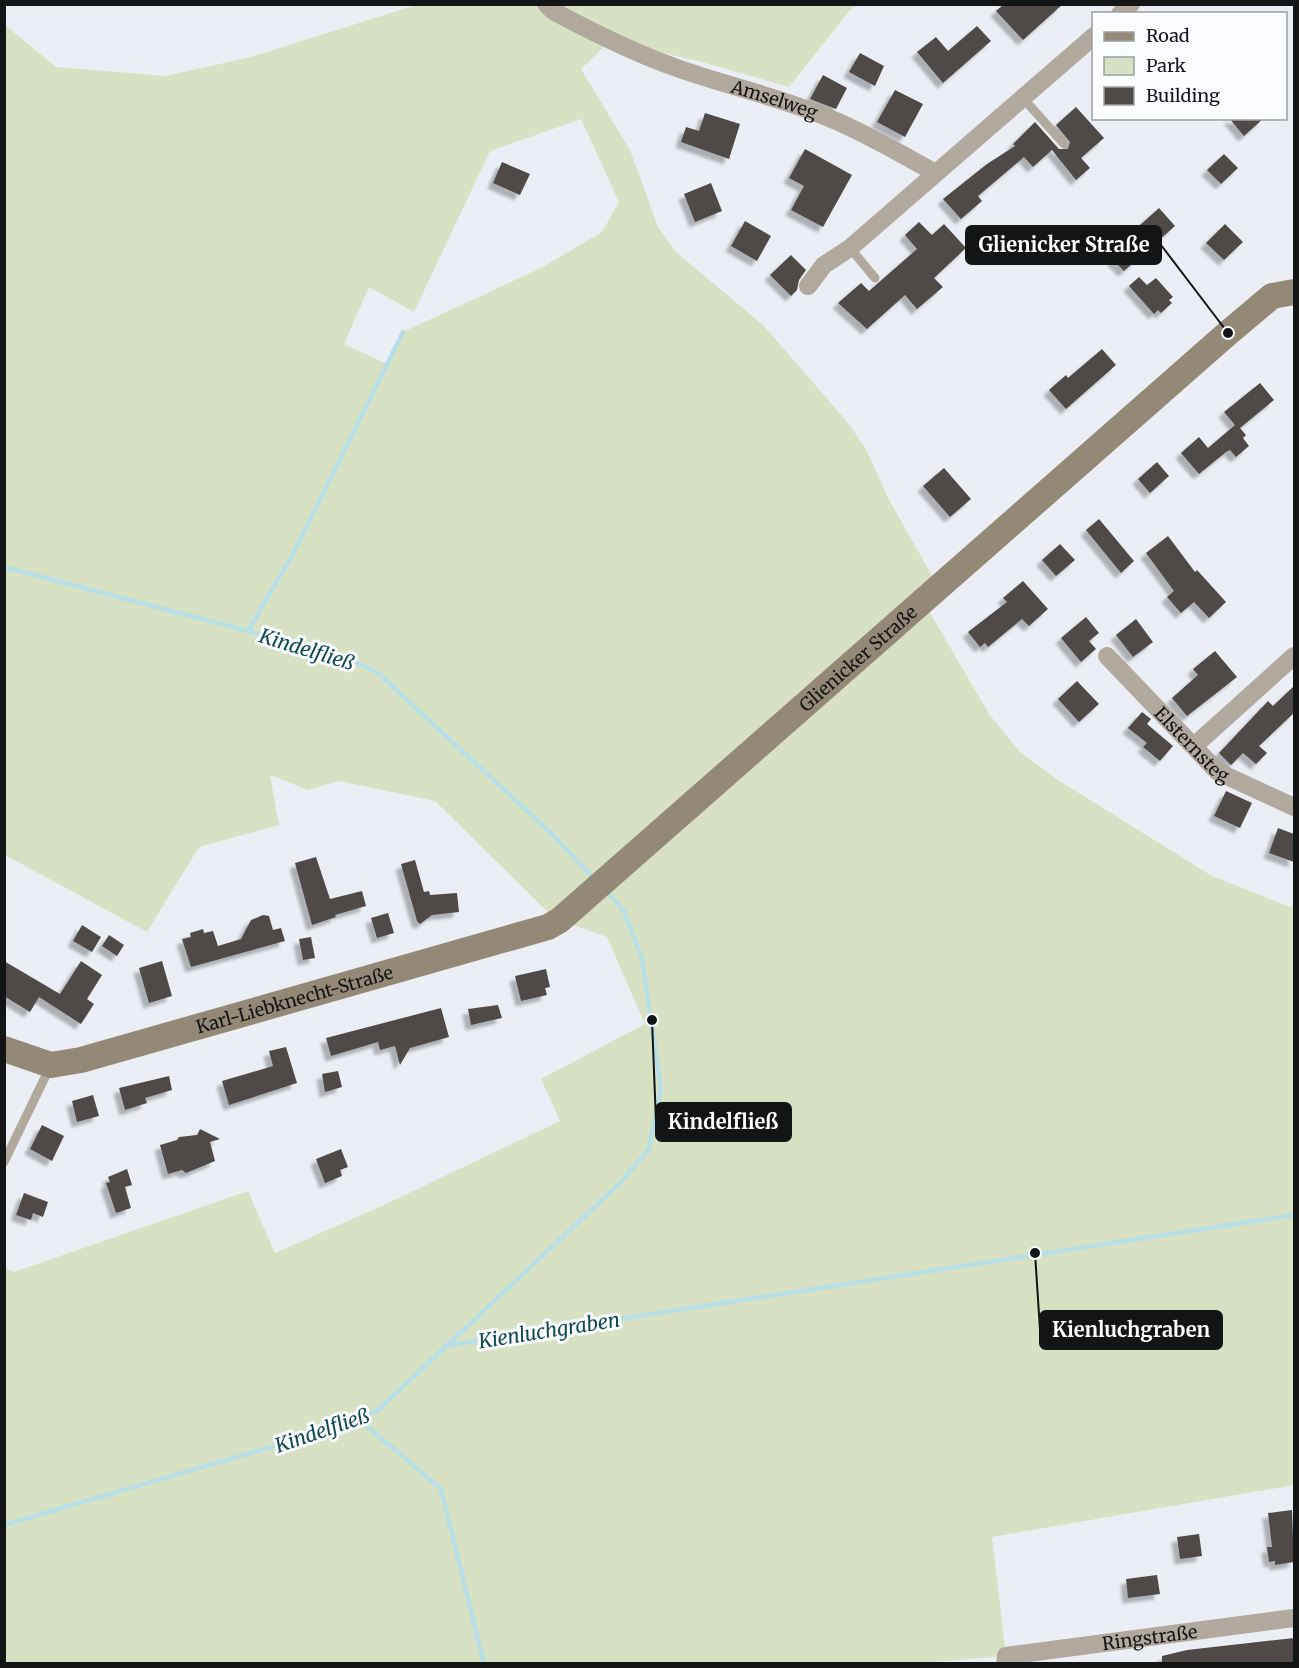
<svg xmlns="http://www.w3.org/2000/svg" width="1299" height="1668" viewBox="0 0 1299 1668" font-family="Merriweather,serif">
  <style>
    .green { fill: #d8e1c4; fill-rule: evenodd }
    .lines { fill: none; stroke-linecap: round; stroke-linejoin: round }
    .stream { stroke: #b7dfe5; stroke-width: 4.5 }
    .building { fill: #4f4a46; filter: url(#shadow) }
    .lane { stroke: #b2a99e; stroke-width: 9 }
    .street { stroke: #b2a99e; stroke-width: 18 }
    .secondary { stroke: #948877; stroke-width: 26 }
    .labels { text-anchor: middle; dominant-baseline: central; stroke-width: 6; stroke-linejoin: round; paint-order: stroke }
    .street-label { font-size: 18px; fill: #131416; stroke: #fafcff }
    .water-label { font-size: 20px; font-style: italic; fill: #104a51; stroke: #fafcff }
    .leader { fill: none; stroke: #131416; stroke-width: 2 }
    .callout-dot { fill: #131416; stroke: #fafcff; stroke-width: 2 }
    .callout { fill: #131416; stroke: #131416; stroke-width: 2 }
    .callout-label { font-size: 20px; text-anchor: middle; font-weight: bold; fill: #fff }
  </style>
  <defs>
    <filter id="shadow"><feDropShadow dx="-5.5" dy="5.5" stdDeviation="1.5" flood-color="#0004"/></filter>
  </defs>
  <rect width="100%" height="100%" fill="#ebeff5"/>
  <path class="green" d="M536,4L551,10L546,5H858L850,10L789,87L698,61L610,41L581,69L630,150L658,227L676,252L764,326L849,424L867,451L887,496L939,588L923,601L989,714L1020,752L1058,780L1212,876L1290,907L1294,904V1485L992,1537L1006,1656L911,1664L5,1663L4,1267L14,1272L248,1191L275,1253L384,1205L560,1121L541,1079L645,1024L607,937L554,918L435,801L339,781L308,790L270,775L279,825L199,847L147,932L5,855V25L56,67L166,76L251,57L416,5ZM581,119L619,202L602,232L541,268L403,332L387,364L344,344L369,287L414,312L490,151Z"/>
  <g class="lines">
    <g class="stream">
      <polyline points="4,567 248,631 352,660 378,673 554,836 594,879"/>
      <polyline points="248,631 294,552 403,332"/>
      <polyline points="444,1346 1294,1215"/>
      <polyline points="360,1420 441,1489 484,1664"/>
      <polyline points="4,1525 333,1429 377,1411 620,1183 649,1149 661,1088 642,959 624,911 606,891"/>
    </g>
  </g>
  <g class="building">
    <polygon points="1004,4 1063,4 1023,40 996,11"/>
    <polygon points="977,26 991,41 943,83 917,52 936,37 948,51"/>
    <polygon points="860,53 884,66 875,86 849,72"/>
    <polygon points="823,75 847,88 836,109 810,99"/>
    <polygon points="895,90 923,104 905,137 877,122"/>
    <polygon points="1076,107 1104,138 1081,158 1090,168 1076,180 1052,150 1033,167 1024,157 978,196 982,201 961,219 943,199 987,164 1015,146 1013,144 1035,122 1059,149 1068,149 1070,142 1056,125"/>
    <polygon points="705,113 740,124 729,159 681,142 686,127 699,131"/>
    <polygon points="1229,118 1264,118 1244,136"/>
    <polygon points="805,149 852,175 823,227 791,210 804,186 789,178"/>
    <polygon points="1224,154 1238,168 1221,184 1207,170"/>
    <polygon points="502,162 530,174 520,195 493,183"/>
    <polygon points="711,183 722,211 695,222 684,194"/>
    <polygon points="1159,208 1175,226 1124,271 1112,259 1144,230 1140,225"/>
    <polygon points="745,221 771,236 757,261 731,246"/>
    <polygon points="919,222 932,235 944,224 966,248 934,278 943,287 917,309 905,295 867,329 838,303 861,283 869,291 917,249 905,235"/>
    <polygon points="1225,224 1243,242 1224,260 1206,243"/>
    <polygon points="791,255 806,270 799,280 797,290 791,296 770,275"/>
    <polygon points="1139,277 1147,285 1156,278 1173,297 1169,300 1172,303 1161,313 1158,310 1154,314 1129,286"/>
    <polygon points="1102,349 1116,365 1066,409 1049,390 1066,375 1068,378"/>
    <polygon points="1260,383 1274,400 1240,428 1246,435 1243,438 1249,446 1236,457 1230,450 1226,452 1199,474 1181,453 1199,437 1208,448 1235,425 1224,412"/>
    <polygon points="1157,462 1169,476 1150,493 1138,479"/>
    <polygon points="944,468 971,499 950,517 923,486"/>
    <polygon points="1099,519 1134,561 1121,573 1086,530"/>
    <polygon points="1168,536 1195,572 1197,570 1226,602 1209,618 1194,602 1181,613 1167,597 1174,591 1146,553"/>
    <polygon points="1060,544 1075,560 1056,576 1042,560"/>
    <polygon points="1023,581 1048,609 1029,626 1022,619 988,647 985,643 980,647 968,632 1007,602 1003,598"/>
    <polygon points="1086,617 1099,633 1089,641 1096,649 1081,662 1061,638"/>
    <polygon points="1136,619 1153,642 1133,657 1116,635"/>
    <polygon points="1215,651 1237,677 1187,716 1172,698 1198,675 1193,669"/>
    <polygon points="1077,681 1099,704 1079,722 1058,699"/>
    <polygon points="1294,686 1294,713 1259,746 1267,753 1256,764 1243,753 1231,765 1219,753 1268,701 1273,706"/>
    <polygon points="1142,712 1151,719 1147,724 1173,746 1160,761 1143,747 1147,743 1128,728"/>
    <polygon points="1226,791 1252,803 1240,828 1214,816"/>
    <polygon points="1278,828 1294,834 1294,862 1269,853"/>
    <polygon points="316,857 330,899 362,891 366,906 335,915 336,917 312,925 295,863"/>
    <polygon points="415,860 424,892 429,891 430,895 457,893 459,912 432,915 420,924 417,921 401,864"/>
    <polygon points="388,913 394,933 377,938 371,918"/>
    <polygon points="263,915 269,916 273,930 281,928 285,941 191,967 182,939 191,937 190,933 203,929 204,933 213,931 218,946 241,939 251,920"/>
    <polygon points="82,925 101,937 92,952 73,941"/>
    <polygon points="109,935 124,945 117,956 102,946"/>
    <polygon points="311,937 315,958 303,960 299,939"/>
    <polygon points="4,961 60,994 81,961 102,975 87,999 94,1004 81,1024 39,997 30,1012 4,996"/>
    <polygon points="162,961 172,996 149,1003 139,968"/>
    <polygon points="546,969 550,987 545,988 547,995 521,1001 515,976"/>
    <polygon points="498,1005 502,1018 471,1025 468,1009"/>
    <polygon points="441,1008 449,1037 410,1048 400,1065 395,1046 380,1050 378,1042 331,1056 326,1038"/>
    <polygon points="286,1047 297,1083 229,1105 222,1081 273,1066 269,1051"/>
    <polygon points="338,1071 342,1087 325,1092 322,1074"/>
    <polygon points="169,1076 172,1090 145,1098 147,1103 125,1110 119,1088"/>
    <polygon points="93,1095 99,1116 77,1122 72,1101"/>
    <polygon points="42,1125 64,1136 52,1161 30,1149"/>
    <polygon points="200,1129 220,1139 210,1142 215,1161 186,1173 182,1170 168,1174 160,1145 177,1140 179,1137 197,1135"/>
    <polygon points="341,1149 348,1167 340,1170 342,1176 325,1183 316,1159"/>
    <polygon points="127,1169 132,1185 125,1187 131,1208 116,1213 106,1183 110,1182 108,1177"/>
    <polygon points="24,1193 48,1202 43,1217 33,1213 31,1220 16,1215"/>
    <polygon points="1292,1510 1294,1562 1275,1565 1275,1561 1269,1562 1267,1547 1272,1547 1268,1513"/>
    <polygon points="1199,1534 1202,1556 1180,1559 1177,1537"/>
    <polygon points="1157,1575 1160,1594 1128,1598 1126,1579"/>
    <polygon points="1294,1638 1294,1663 1162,1664 1162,1656 1187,1650"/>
  </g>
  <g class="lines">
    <g class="lane">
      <polyline points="1022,97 1064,144"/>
      <polyline points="850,248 875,278"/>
      <polyline points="4,1162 50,1067"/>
    </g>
    <g class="street">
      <path id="s1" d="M546,4L553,11C594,33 634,53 677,68C727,86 780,97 829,118C866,133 899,153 934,172"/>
      <polyline points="1120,14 1131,4"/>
      <polyline points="808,286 824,265 850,248 1094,36"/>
      <path id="s2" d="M1107,656L1218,772L1294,807"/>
      <polyline points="1194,746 1294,656"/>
      <path id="s3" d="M1005,1664L1006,1656L1294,1618"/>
    </g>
    <path class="secondary" id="s4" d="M4,1049L51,1065L81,1060L548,927L560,920L1228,333L1272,296L1294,292"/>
  </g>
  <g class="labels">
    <g class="street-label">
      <text stroke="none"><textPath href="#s1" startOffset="249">Amselweg</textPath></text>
      <text stroke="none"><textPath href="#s4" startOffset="976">Glienicker Straße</textPath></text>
      <text stroke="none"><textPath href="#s2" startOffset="123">Elsternsteg</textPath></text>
      <text stroke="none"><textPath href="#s4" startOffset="302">Karl-Liebknecht-Straße</textPath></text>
      <text stroke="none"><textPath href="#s3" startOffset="153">Ringstraße</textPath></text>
    </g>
    <g class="water-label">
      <text transform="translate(307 649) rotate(17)">Kindelfließ</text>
      <text transform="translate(549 1330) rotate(-9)">Kienluchgraben</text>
      <text transform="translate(322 1430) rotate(-19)">Kindelfließ</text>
    </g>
  </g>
  <path class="leader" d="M1228 333L1161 245M652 1020L656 1122M1035 1253L1040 1330"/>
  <g class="callout-dot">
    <circle cx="1228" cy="333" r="6"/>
    <circle cx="652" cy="1020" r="6"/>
    <circle cx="1035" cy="1253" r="6"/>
  </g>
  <g class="callout">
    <rect x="966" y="226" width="195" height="38" rx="6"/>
    <rect x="656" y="1103" width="135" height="38" rx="6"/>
    <rect x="1040" y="1311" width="182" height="38" rx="6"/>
  </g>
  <g class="callout-label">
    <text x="1064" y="252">Glienicker Straße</text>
    <text x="723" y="1129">Kindelfließ</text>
    <text x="1131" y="1337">Kienluchgraben</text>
  </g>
  <rect width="1299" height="1668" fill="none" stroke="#131416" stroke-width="12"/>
  <rect x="1092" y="12" width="195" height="108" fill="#fafcff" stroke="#9e9fa2" stroke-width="1.5"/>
  <rect x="1104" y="32" width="30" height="9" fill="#948877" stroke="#9e9fa2" stroke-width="1.5"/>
  <text x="1146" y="42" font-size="18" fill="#131416">Road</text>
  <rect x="1104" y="57" width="30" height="18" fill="#d8e1c4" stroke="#9e9fa2" stroke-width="1.5"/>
  <text x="1146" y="72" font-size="18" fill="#131416">Park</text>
  <rect x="1104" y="87" width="30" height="18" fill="#4f4a46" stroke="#9e9fa2" stroke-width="1.5"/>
  <text x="1146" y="102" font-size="18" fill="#131416">Building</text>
</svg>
